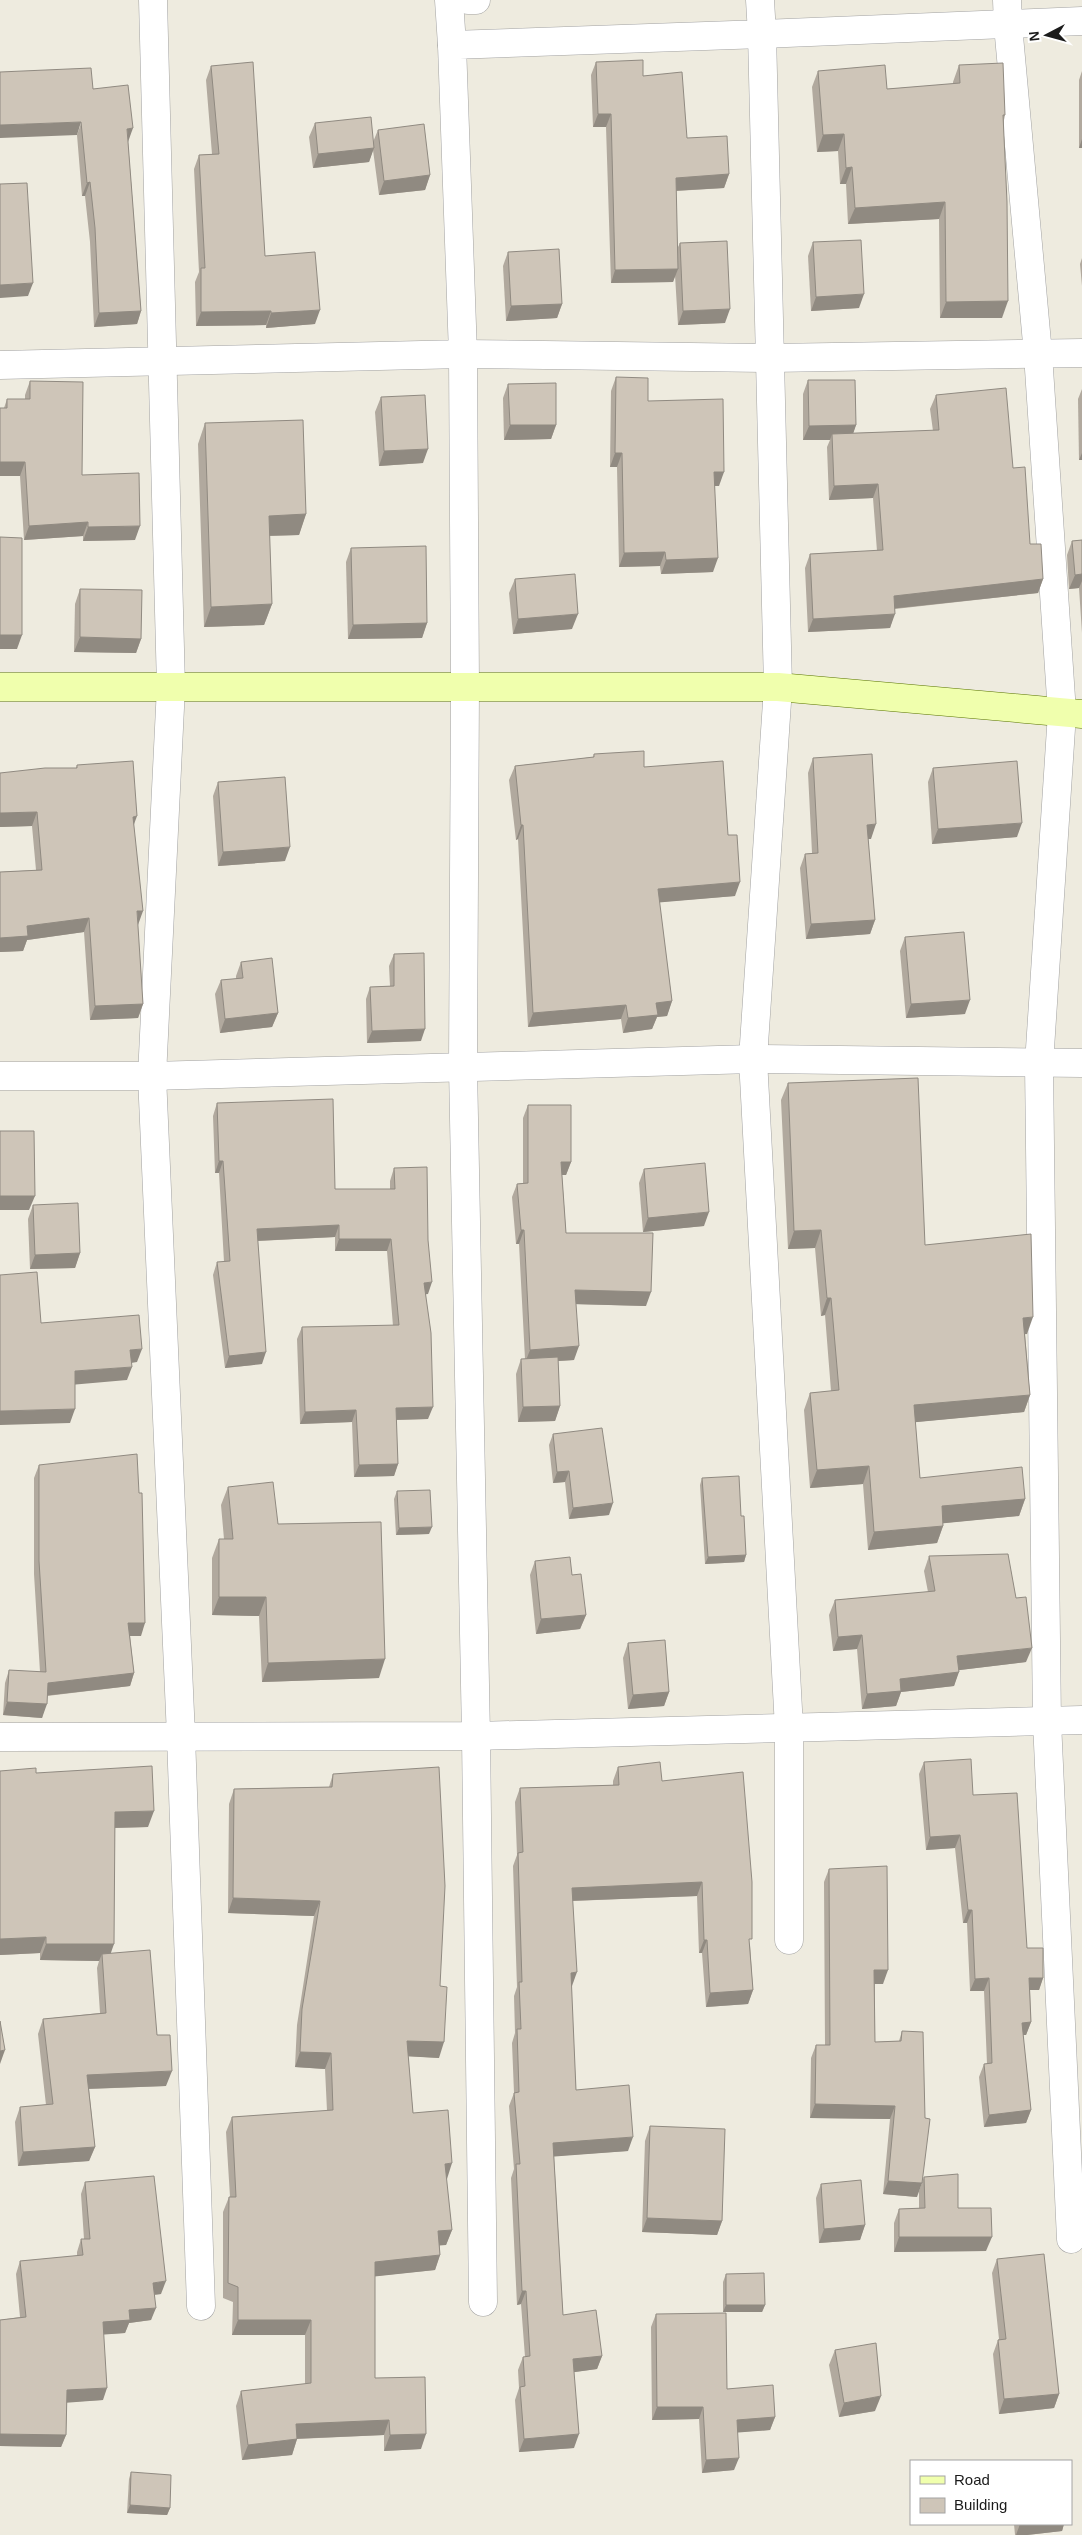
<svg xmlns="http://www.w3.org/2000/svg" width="1082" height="2535" viewBox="0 0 1082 2535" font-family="Arial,sans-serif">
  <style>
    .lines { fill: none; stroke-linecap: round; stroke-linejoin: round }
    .street-casing { stroke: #a2a2a2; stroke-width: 29 }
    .secondary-casing { stroke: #597400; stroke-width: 29 }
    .street { stroke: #fff; stroke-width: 28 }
    .secondary { stroke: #f0ffad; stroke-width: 28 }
    .wall { fill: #b1a99e }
    .shaded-wall { fill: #908a81 }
    .building { fill: #cec5b8; stroke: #908a81 }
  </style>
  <rect width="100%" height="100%" fill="#eeebdf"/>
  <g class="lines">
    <g class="street-casing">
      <g id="street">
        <polyline points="153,0 171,687 152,1076 181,1736 201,2306"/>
        <polyline points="449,0 452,45"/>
        <polyline points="468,0 476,0"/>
        <polyline points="1007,0 1008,25 1038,354 1062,713 1039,1064 1047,1722 1071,2239"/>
        <polyline points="0,365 463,354 452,45 762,34 760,0"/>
        <polyline points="0,1076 152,1076 753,1059 1082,1063"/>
        <polyline points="0,1737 476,1736 1082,1720"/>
        <polyline points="789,1940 789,1728 753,1059 778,687 762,34 1082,21"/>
        <polyline points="483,2302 476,1736 463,1067 465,687 463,354 771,358 1082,353"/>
      </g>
    </g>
    <g class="secondary-casing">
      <polyline id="secondary" points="0,687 778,687 1082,714"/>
    </g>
    <use href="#street" class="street"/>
    <use href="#secondary" class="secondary"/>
  </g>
  <g class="wall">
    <polygon points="596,62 643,76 687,138 729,174 724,188 676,191 677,249 680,243 725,323 678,325 675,275 673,282 611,283 606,127 593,127 591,75"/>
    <polygon points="959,65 1005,115 1004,120 1002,318 940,318 939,219 848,224 846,184 840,184 838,151 817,152 812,87 818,71 887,89 953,84 953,82"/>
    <polygon points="211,66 265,256 315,324 266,328 266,325 196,326 195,282 199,272 194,169 199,155 212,154 206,80"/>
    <polygon points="1082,71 1082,148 1079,148 1079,80"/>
    <polygon points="93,89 128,142 141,311 137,324 94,327 90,242 85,196 82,196 77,135"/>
    <polygon points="315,123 373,142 378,130 430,175 425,190 379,195 373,150 369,162 313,168 309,137"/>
    <polygon points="813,242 859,308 811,311 808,256"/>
    <polygon points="508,252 562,304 557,318 506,321 503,266"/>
    <polygon points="1082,258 1082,286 1080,264"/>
    <polygon points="616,377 719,486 715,486 713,572 661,574 660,566 619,567 617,467 610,467 611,391"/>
    <polygon points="808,380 856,425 853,433 933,431 930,409 936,395 1013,468 1030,544 1043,579 1038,593 895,609 890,628 808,632 805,568 810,554 877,551 873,498 829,500 827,447 830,440 803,440 803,394"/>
    <polygon points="30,381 82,475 135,540 83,541 83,536 24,540 20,476 4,408 7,399 25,399 25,395"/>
    <polygon points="508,384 556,425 551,439 504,440 503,398"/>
    <polygon points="1082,389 1082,460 1079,460 1078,399"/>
    <polygon points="381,397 423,463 379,466 375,412"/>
    <polygon points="205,423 306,514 299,535 269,536 272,604 264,625 204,627 198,444"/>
    <polygon points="1082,540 1082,633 1079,588 1069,589 1067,555 1072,541"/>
    <polygon points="351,548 427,623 422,638 348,639 346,562"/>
    <polygon points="515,579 572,629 513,634 509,593"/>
    <polygon points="80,589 141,639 136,653 74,652 75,604"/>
    <polygon points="594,754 644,767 728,835 735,896 659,902 672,1001 667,1016 657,1017 652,1029 623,1033 621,1019 528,1027 518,839 516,840 509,780 515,766 593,757"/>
    <polygon points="813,758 871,839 868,839 875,920 870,934 806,939 800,868 805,854 812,853 808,773"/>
    <polygon points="77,765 134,826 137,925 143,1004 138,1018 90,1020 84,932 27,940 23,951 0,952 0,872 36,870 32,826 0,827 76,768"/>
    <polygon points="933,768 1017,837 932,844 928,782"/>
    <polygon points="218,782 285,861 218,866 213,796"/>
    <polygon points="905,937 965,1014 906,1018 900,951"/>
    <polygon points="394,954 421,1041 367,1043 366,999 370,987 390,986 389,966"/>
    <polygon points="241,962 278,1013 272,1027 220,1033 215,994 221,980 236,979 236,976"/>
    <polygon points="788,1083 925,1245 1027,1334 1025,1334 1030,1395 1024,1412 915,1422 920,1478 1025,1499 1019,1516 943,1523 943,1526 937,1543 868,1550 863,1484 810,1488 804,1410 810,1393 831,1391 825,1315 821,1316 815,1248 788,1249 781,1100"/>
    <polygon points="217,1103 335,1189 390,1189 390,1181 394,1168 428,1294 426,1294 428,1419 396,1420 398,1464 394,1476 354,1477 352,1422 300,1424 297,1339 302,1327 393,1326 387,1251 335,1251 335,1237 258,1241 262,1364 225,1368 213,1275 217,1262 224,1262 219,1173 215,1173 213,1116"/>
    <polygon points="528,1105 571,1162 566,1175 562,1175 566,1233 646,1306 576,1304 574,1360 558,1361 560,1406 555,1421 518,1422 516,1374 521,1359 525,1359 519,1244 516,1244 512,1197 517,1184 523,1183 523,1118"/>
    <polygon points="644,1169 704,1226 643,1232 639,1183"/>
    <polygon points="33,1205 80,1253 75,1268 30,1269 28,1219"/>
    <polygon points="553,1434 609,1515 569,1519 565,1482 553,1483 549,1445"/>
    <polygon points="39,1465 141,1636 130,1636 134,1673 130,1686 47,1696 42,1718 3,1715 5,1683 9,1670 40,1672 34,1574 34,1478"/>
    <polygon points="702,1478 741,1516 746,1555 744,1562 705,1564 700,1485"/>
    <polygon points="228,1487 278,1524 379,1678 262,1682 259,1616 212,1615 212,1558 219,1539 224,1539 221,1505"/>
    <polygon points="397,1491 429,1534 396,1535 394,1499"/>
    <polygon points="929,1556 1026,1662 959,1670 954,1686 901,1692 896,1706 862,1709 857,1649 833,1651 829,1615 835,1600 928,1592 924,1571"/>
    <polygon points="535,1561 572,1575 586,1615 580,1629 536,1634 530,1575"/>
    <polygon points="628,1643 669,1692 664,1706 628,1709 623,1658"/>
    <polygon points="924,1762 973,1795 1027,1948 1043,1978 1039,1990 1030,1990 1031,2022 1026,2035 1023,2035 1031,2110 1026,2123 984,2127 979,2077 984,2064 987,2064 984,1991 970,1991 967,1923 963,1923 955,1848 926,1850 919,1774"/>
    <polygon points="618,1767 662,1781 750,1945 753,1990 748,2004 706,2007 702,1953 699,1953 697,1896 572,1901 572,1986 571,1986 576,2090 628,2151 554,2156 563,2315 602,2356 597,2369 574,2372 574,2448 519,2452 515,2400 519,2388 518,2370 523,2357 525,2357 521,2304 517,2305 511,2178 514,2169 509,2106 514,2093 512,2043 515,2033 514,1996 517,1987 513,1866 517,1855 515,1802 520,1788 613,1785 613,1781"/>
    <polygon points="0,1771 36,1773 148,1827 115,1828 111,1953 157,2035 166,2086 89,2089 95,2147 89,2161 18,2166 15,2122 20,2107 46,2105 38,2034 43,2019 100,2013 97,1968 99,1961 40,1960 40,1953 0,1955"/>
    <polygon points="333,1774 440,1986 439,2058 408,2056 413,2113 447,2179 446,2179 452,2230 446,2245 440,2245 440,2255 435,2270 375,2276 375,2378 421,2449 384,2451 384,2435 297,2439 292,2455 242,2460 236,2406 241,2391 305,2384 305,2335 232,2335 233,2302 223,2298 223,2212 229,2197 230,2197 226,2132 232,2117 327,2111 325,2069 295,2067 297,2025 314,1916 228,1913 229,1804 234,1789 329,1787"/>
    <polygon points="829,1869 883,1984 875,1984 875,2042 899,2041 902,2031 917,2197 883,2194 890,2119 810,2118 811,2058 816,2045 825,2045 824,1882"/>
    <polygon points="650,2126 722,2221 717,2235 642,2232 645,2141"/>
    <polygon points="924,2177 958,2208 986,2251 894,2252 894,2223 899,2209 919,2208 919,2191"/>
    <polygon points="85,2182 161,2294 155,2295 151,2320 129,2323 125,2333 103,2334 103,2400 67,2402 66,2435 61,2447 0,2446 0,2320 20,2317 16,2274 20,2261 77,2256 77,2252 81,2239 84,2239 81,2194"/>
    <polygon points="821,2184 865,2225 860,2240 819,2243 816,2198"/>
    <polygon points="997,2259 1059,2394 1054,2408 999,2414 993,2354 998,2340 999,2339 992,2273"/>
    <polygon points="726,2274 765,2305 762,2312 723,2312 723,2282"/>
    <polygon points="656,2314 727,2389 775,2417 770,2430 737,2432 734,2470 702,2473 699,2419 652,2420 651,2327"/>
    <polygon points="835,2350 875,2411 839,2417 829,2365"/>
    <polygon points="131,2472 170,2508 167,2515 127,2513 129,2479"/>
    <polygon points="1014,2524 1064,2524 1062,2531 1027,2535 1015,2535"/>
  </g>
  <g class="shaded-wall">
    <polygon points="598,114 611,114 606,127 593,127"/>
    <polygon points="81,122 77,135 0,138 0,125"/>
    <polygon points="133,128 128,142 127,129"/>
    <polygon points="844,134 838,151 817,152 823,135"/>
    <polygon points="1082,139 1082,148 1079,148"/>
    <polygon points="374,148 369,162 313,168 318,154"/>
    <polygon points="852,167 846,184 840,184 846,168"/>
    <polygon points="729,174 724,188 671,191 676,178"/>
    <polygon points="430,175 425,190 379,195 384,181"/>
    <polygon points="90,182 85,196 82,196 87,183"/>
    <polygon points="945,202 939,219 848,224 855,208"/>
    <polygon points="678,269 673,282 611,283 615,270"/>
    <polygon points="33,283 28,296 0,298 0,285"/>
    <polygon points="864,294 859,308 811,311 816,297"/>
    <polygon points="1008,301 1002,318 940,318 946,302"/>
    <polygon points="562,304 557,318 506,321 511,306"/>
    <polygon points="730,309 725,323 678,325 683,311"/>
    <polygon points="320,310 315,324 266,328 271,313"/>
    <polygon points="141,311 137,324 94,327 99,313"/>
    <polygon points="271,311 266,325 196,326 201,312"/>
    <polygon points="510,425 556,425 551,439 504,440"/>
    <polygon points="856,425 851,440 832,434 830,440 803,440 809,426"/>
    <polygon points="428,449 423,463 379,466 384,451"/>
    <polygon points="615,453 622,453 617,467 610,467"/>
    <polygon points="1082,453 1082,460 1079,460"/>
    <polygon points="0,462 25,462 20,476 0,476"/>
    <polygon points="714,472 724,472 719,486 709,486"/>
    <polygon points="878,484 873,498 829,500 834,486"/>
    <polygon points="306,514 299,535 261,536 269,516"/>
    <polygon points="88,522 83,536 24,540 29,526"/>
    <polygon points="140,526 135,540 83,541 88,527"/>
    <polygon points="665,552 660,566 619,567 624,553"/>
    <polygon points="718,558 713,572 661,574 666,560"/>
    <polygon points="1082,574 1082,581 1079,588 1069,589 1075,575"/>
    <polygon points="1043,579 1038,593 889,609 894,596"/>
    <polygon points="272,604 264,625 204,627 211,607"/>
    <polygon points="578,614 572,629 513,634 518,619"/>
    <polygon points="895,614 890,628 808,632 813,619"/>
    <polygon points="427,623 422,638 348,639 353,625"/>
    <polygon points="0,635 22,635 17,649 0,649"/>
    <polygon points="80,637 141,639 136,653 74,652"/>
    <polygon points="37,812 32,826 0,827 0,813"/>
    <polygon points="137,816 132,830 133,817"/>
    <polygon points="1022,823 1017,837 932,844 938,829"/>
    <polygon points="876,824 871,839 861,839 867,825"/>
    <polygon points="521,825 523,825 518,839 516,840"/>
    <polygon points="290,847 285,861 218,866 223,852"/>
    <polygon points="740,882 735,896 653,903 658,889"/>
    <polygon points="137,911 143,911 138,925"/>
    <polygon points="89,918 84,932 27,940 23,951 0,952 0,938 27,926"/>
    <polygon points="875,920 870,934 806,939 811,924"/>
    <polygon points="970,1000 965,1014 906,1018 911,1004"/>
    <polygon points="672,1001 667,1016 657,1017 652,1029 623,1033 628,1018 656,1003"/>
    <polygon points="143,1004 138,1018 90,1020 95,1006"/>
    <polygon points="626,1005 621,1019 528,1027 533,1013"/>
    <polygon points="278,1013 272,1027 220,1033 225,1019"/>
    <polygon points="425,1029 421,1041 367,1043 372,1031"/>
    <polygon points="219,1161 223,1161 219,1173 215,1173"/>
    <polygon points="561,1162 571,1162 566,1175 556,1175"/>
    <polygon points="0,1196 35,1196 29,1210 0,1210"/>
    <polygon points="709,1212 704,1226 643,1232 648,1218"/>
    <polygon points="339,1225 335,1237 253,1241 257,1229"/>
    <polygon points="521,1230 524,1230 519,1244 516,1244"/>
    <polygon points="821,1230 815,1248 788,1249 794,1231"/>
    <polygon points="339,1239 391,1239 387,1251 335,1251"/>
    <polygon points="80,1253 75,1268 30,1269 35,1255"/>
    <polygon points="432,1282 428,1294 420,1295 424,1283"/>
    <polygon points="575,1290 651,1292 646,1306 571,1304"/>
    <polygon points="827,1298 831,1298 825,1315 821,1316"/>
    <polygon points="1033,1317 1027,1334 1017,1335 1023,1318"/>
    <polygon points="579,1346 574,1360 525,1363 530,1350"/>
    <polygon points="142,1349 137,1362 125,1364 130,1350"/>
    <polygon points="266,1352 262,1364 225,1368 229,1356"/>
    <polygon points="132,1367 127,1380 70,1385 75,1371"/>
    <polygon points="1030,1395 1024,1412 907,1423 914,1405"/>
    <polygon points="560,1406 555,1421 518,1422 523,1407"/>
    <polygon points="433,1407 428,1419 391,1420 396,1408"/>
    <polygon points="75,1409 70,1423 0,1425 0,1411"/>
    <polygon points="356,1410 352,1422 300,1424 305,1412"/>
    <polygon points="398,1464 394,1476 354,1477 359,1465"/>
    <polygon points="869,1466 863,1484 810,1488 817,1470"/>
    <polygon points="569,1471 565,1482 553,1483 557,1472"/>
    <polygon points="1025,1499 1019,1516 936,1524 942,1506"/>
    <polygon points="613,1503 609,1515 569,1519 573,1508"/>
    <polygon points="943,1526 937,1543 868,1550 874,1532"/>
    <polygon points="432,1527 429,1534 396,1535 399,1528"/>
    <polygon points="746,1555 744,1562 705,1564 708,1557"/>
    <polygon points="219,1597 266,1597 259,1616 212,1615"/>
    <polygon points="586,1615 580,1629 536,1634 541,1619"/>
    <polygon points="128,1623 145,1623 141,1636 124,1636"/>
    <polygon points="862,1635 857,1649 833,1651 838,1637"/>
    <polygon points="1032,1648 1026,1662 952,1671 957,1656"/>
    <polygon points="385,1659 379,1678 262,1682 268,1663"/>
    <polygon points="959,1672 954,1686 901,1692 896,1706 862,1709 867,1694 900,1679"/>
    <polygon points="134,1673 130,1686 43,1696 48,1683"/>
    <polygon points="669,1692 664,1706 628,1709 633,1695"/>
    <polygon points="7,1702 47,1704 42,1718 3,1715"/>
    <polygon points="154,1811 148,1827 109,1828 115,1812"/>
    <polygon points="960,1835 955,1848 926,1850 930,1837"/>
    <polygon points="702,1882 697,1896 567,1901 572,1888"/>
    <polygon points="233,1898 320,1901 314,1916 228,1913"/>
    <polygon points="968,1910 972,1910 967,1923 963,1923"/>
    <polygon points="46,1937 40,1953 0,1955 0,1939"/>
    <polygon points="704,1940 707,1940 702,1953 699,1953"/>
    <polygon points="46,1944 114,1944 108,1961 102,1954 99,1961 40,1960"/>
    <polygon points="874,1970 888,1970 883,1984 870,1984"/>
    <polygon points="577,1972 572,1986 566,1986 571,1973"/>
    <polygon points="989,1978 984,1991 970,1991 975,1979"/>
    <polygon points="1029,1978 1043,1978 1039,1990 1024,1990"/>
    <polygon points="753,1990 748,2004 706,2007 710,1993"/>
    <polygon points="1031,2022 1026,2035 1017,2035 1022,2023"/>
    <polygon points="407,2041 444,2042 439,2058 402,2056"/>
    <polygon points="5,2050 0,2064 0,2051"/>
    <polygon points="300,2052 331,2053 325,2069 295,2067"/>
    <polygon points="172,2071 166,2086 82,2089 87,2075"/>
    <polygon points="815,2104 895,2106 890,2119 810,2118"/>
    <polygon points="1031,2110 1026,2123 984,2127 989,2115"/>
    <polygon points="633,2137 628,2151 548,2157 553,2143"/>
    <polygon points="95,2147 89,2161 18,2166 23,2152"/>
    <polygon points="452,2163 447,2179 439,2179 445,2164"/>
    <polygon points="888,2181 922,2183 917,2197 883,2194"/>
    <polygon points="647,2218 722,2221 717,2235 642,2232"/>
    <polygon points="865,2225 860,2240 819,2243 824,2229"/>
    <polygon points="452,2230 446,2245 433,2246 438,2231"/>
    <polygon points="899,2237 992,2237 986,2251 894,2252"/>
    <polygon points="440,2255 435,2270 370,2277 375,2262"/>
    <polygon points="166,2281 161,2294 149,2295 153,2283"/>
    <polygon points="522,2291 526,2291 521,2304 517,2305"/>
    <polygon points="726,2305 765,2305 762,2312 723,2312"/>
    <polygon points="156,2308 151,2320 129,2323 125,2333 98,2335 103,2322 129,2310"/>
    <polygon points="238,2320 311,2320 305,2335 232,2335"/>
    <polygon points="602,2356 597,2369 568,2373 573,2359"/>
    <polygon points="107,2388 103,2400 63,2403 67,2390"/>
    <polygon points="1059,2394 1054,2408 999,2414 1004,2399"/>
    <polygon points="881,2396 875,2411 839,2417 844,2403"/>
    <polygon points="657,2407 703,2407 699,2419 652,2420"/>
    <polygon points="775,2417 770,2430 732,2433 737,2420"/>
    <polygon points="389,2420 384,2435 290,2439 296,2424"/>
    <polygon points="0,2434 66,2435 61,2447 0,2446"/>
    <polygon points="426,2434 421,2449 384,2451 390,2435"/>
    <polygon points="579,2434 574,2448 519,2452 524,2439"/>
    <polygon points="297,2439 292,2455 242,2460 248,2445"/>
    <polygon points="739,2458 734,2470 702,2473 706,2460"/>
    <polygon points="130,2505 170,2508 167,2515 127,2513"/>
    <polygon points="1020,2524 1064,2524 1062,2531 1027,2535 1016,2535"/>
  </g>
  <g class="building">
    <polygon points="643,60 643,76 682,72 687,138 727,136 729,174 676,178 678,269 615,270 611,114 598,114 596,62"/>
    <polygon points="253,62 265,256 315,252 320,310 271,313 271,311 201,312 201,268 205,268 199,155 219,154 211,66"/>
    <polygon points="1003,63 1005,115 1003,115 1007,202 1008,301 946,302 945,202 855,208 852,167 846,168 844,134 823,135 818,71 885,65 887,89 960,83 959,65"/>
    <polygon points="91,68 93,89 128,85 133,128 127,129 141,311 99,313 95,228 90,182 87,183 81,122 0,125 0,72"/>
    <polygon points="371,117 374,148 318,154 315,123"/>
    <polygon points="424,124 430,175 384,181 378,130"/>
    <polygon points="27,183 33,283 0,285 0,184"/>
    <polygon points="861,240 864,294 816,297 813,242"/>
    <polygon points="727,241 730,309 683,311 680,243"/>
    <polygon points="559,249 562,304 511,306 508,252"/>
    <polygon points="616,377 648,378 648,401 723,399 724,472 714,472 718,558 666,560 665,552 624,553 622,453 615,453"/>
    <polygon points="808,380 855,380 856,425 809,426"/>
    <polygon points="30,381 83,382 82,475 139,473 140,526 88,527 88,522 29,526 25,462 0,462 0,408 7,408 7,399 30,399"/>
    <polygon points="556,383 556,425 510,425 508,384"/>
    <polygon points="1006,388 1013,468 1025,467 1030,544 1041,544 1043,579 894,596 895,614 813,619 810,554 883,550 878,484 834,486 832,434 939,430 936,395"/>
    <polygon points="425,395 428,449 384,451 381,397"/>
    <polygon points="303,420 306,514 269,516 272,604 211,607 205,423"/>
    <polygon points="0,537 22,538 22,635 0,635"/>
    <polygon points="1082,540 1082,574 1075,575 1072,541"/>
    <polygon points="426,546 427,623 353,625 351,548"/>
    <polygon points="575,574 578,614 518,619 515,579"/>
    <polygon points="80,589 142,590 141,639 80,637"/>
    <polygon points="644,751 644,767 723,761 728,835 737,835 740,882 658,889 672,1001 656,1003 658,1015 628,1018 626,1005 533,1013 523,825 521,825 515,766 594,757 594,754"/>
    <polygon points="872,754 876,824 867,825 875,920 811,924 805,854 818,853 813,758"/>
    <polygon points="133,761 137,816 133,817 143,911 137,911 143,1004 95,1006 89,918 27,926 28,936 0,938 0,872 42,870 37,812 0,813 0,773 45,768 77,768 77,765"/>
    <polygon points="1017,761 1022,823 938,829 933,768"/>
    <polygon points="285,777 290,847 223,852 218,782"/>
    <polygon points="964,932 970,1000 911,1004 905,937"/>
    <polygon points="424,953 425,1029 372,1031 370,987 394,986 394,954"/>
    <polygon points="272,958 278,1013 225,1019 221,980 243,978 241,962"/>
    <polygon points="918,1078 925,1245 1031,1234 1033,1317 1023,1318 1030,1395 914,1405 920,1478 1022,1467 1025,1499 942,1506 943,1526 874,1532 869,1466 817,1470 810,1393 839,1390 831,1298 827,1298 821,1230 794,1231 788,1083"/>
    <polygon points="333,1099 335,1189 395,1189 394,1168 427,1167 428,1240 432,1282 424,1283 431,1333 433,1407 396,1408 398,1464 359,1465 356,1410 305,1412 302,1327 399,1325 391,1239 339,1239 339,1225 257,1229 266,1352 229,1356 217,1262 230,1261 223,1161 219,1161 217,1103"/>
    <polygon points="528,1105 571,1105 571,1162 561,1162 566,1233 653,1233 651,1292 575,1290 579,1346 530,1350 524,1230 521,1230 517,1184 528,1183"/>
    <polygon points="0,1131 34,1131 35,1196 0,1196"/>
    <polygon points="705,1163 709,1212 648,1218 644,1169"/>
    <polygon points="78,1203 80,1253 35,1255 33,1205"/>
    <polygon points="37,1272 41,1323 139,1315 142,1349 130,1350 132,1367 75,1371 75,1409 0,1411 0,1275"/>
    <polygon points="558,1357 560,1406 523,1407 521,1359"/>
    <polygon points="602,1428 613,1503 573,1508 569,1471 557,1472 553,1434"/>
    <polygon points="137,1454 139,1493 142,1493 145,1623 128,1623 134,1673 48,1683 47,1704 7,1702 9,1670 46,1672 39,1561 39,1465"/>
    <polygon points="739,1476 741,1516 744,1516 746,1555 708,1557 702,1478"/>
    <polygon points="273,1482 278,1524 381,1522 385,1659 268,1663 266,1597 219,1597 219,1539 233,1539 228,1487"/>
    <polygon points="430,1490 432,1527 399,1528 397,1491"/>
    <polygon points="1008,1554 1016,1598 1026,1597 1032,1648 957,1656 959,1672 900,1679 901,1691 867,1694 862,1635 838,1637 835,1600 935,1591 929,1556"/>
    <polygon points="570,1557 572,1575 581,1574 586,1615 541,1619 535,1561"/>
    <polygon points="665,1640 669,1692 633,1695 628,1643"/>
    <polygon points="971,1759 973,1795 1017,1793 1027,1948 1043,1948 1043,1978 1029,1978 1031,2022 1022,2023 1031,2110 989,2115 984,2064 992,2063 989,1978 975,1979 972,1910 968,1910 960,1835 930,1837 924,1762"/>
    <polygon points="660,1762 662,1781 743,1772 752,1882 752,1939 749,1939 753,1990 710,1993 707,1940 704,1940 702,1882 572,1888 577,1972 571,1973 576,2090 629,2085 633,2137 553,2143 563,2315 596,2310 602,2356 573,2359 579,2434 524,2439 520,2387 525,2386 523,2357 530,2356 526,2291 522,2291 516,2164 520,2164 514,2093 519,2092 517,2029 521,2029 519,1982 522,1982 518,1853 523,1852 520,1788 619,1785 618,1767"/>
    <polygon points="152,1766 154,1811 115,1812 114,1944 46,1944 46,1937 0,1939 0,1771 36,1768 36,1773"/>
    <polygon points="439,1767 445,1886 440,1986 447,1987 444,2042 407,2041 413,2113 448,2110 452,2163 445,2164 452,2230 438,2231 440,2255 375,2262 375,2378 425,2377 426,2434 390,2435 389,2420 296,2424 297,2439 248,2445 241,2391 311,2383 311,2320 238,2320 238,2287 228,2283 229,2197 236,2197 232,2117 333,2110 331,2053 300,2052 302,2009 320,1901 233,1898 234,1789 332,1787 333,1774"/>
    <polygon points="887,1866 888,1970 874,1970 875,2042 901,2041 902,2031 923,2032 925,2118 930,2119 922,2183 888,2181 895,2106 815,2104 816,2045 830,2045 829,1869"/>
    <polygon points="150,1950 157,2035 170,2035 172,2071 87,2075 95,2147 23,2152 20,2107 53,2104 43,2019 106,2013 102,1954"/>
    <polygon points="0,2021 5,2050 0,2051"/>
    <polygon points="650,2126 725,2129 722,2221 647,2218"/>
    <polygon points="958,2174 958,2208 991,2208 992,2237 899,2237 899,2209 925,2208 924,2177"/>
    <polygon points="154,2176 166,2281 153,2283 156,2308 129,2310 130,2320 103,2322 107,2388 67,2390 66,2435 0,2434 0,2320 26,2317 20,2261 83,2255 81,2239 90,2239 85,2182"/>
    <polygon points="861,2180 865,2225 824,2229 821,2184"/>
    <polygon points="1044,2254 1059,2394 1004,2399 998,2340 1006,2339 997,2259"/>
    <polygon points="764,2273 765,2305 726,2305 726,2274"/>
    <polygon points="726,2313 727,2389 773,2385 775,2417 737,2420 739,2458 706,2460 703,2407 657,2407 656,2314"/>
    <polygon points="876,2343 881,2396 844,2403 835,2350"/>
    <polygon points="131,2472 171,2475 170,2508 130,2505"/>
  </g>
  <rect x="910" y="2460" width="162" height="65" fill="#ffffff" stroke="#a4a4a4"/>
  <rect x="920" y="2476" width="25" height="8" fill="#f0ffad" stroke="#a4a4a4"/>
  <text x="954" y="2485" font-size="15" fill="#1b1b1b">Road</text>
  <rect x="920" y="2498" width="25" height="15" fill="#cec5b8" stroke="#a4a4a4"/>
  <text x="954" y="2510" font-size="15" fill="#1b1b1b">Building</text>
  <g transform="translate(1047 35) rotate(264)" stroke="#ffffff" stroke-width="4" paint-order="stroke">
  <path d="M0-4L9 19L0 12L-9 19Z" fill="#1b1b1b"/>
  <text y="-8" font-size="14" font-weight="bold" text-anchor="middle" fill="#1b1b1b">N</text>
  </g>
</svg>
